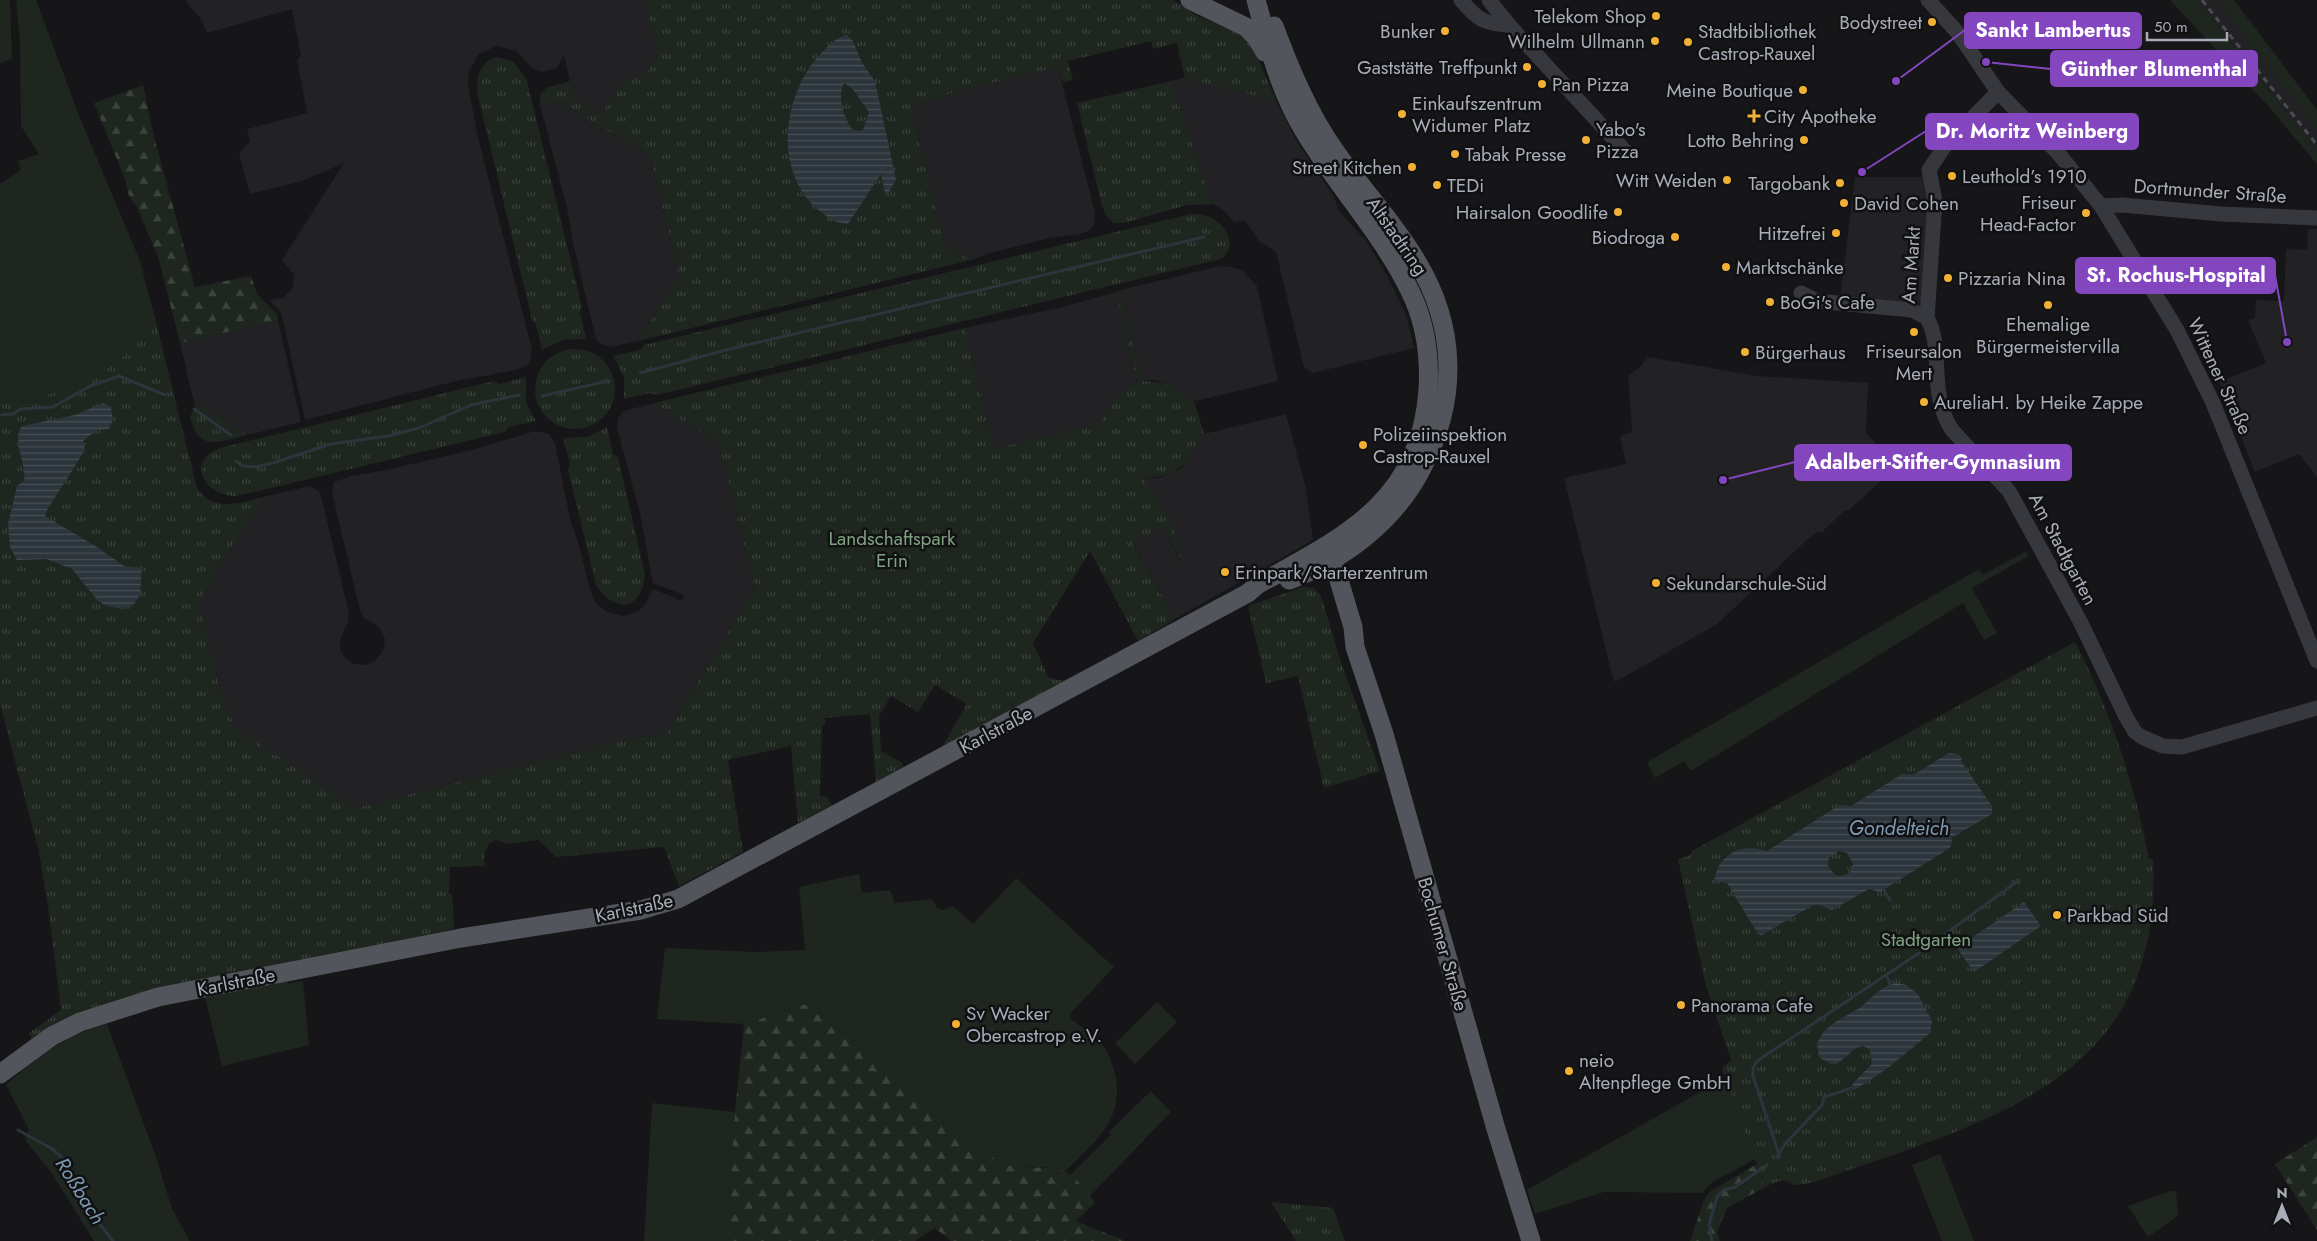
<svg xmlns="http://www.w3.org/2000/svg" width="2317" height="1241" viewBox="0 0 2317 1241" font-family="Jost,sans-serif">
  <style>
    .built { fill: #222225 }
    .grass { fill: #1e261f }
    .forest { fill: url(#forest-firs) }
    .park { fill: url(#park-tufts) }
    .water { fill: url(#water-rules); fill-rule: evenodd }
    .lines { fill: none; stroke-linecap: round; stroke-linejoin: round }
    .stream { stroke: #2c353c; stroke-width: 3 }
    .minor { stroke: #37383d; stroke-width: 15 }
    .major { stroke: #53555c; stroke-width: 19 }
    .rail { stroke: #4a4c52; stroke-width: 3; stroke-dasharray: 6 5; stroke-linecap: butt }
    .poi-dot { fill: #f2b134; stroke: #111113; stroke-width: 2 }
    .labels { text-anchor: middle; dominant-baseline: central; stroke-width: 5; stroke-linejoin: round; paint-order: stroke }
    .poi-label { font-size: 19px; fill: #a8adb8; stroke: #111113; text-anchor: start }
    .street-label { font-size: 19px; fill: #a8adb8; stroke: #111113 }
    .park-label { font-size: 19px; fill: #7fa381; stroke: #111113 }
    .water-label { font-size: 20px; font-style: italic; fill: #7f9bb3; stroke: #111113 }
    .leader { fill: none; stroke: #8446be; stroke-width: 2 }
    .callout-dot { fill: #8446be; stroke: #111113; stroke-width: 2 }
    .callout { fill: #8446be; stroke: #8446be; stroke-width: 2 }
    .callout-label { font-size: 20px; text-anchor: middle; font-weight: bold; fill: #fff }
  </style>
  <defs>
    <pattern id="forest-firs" width="22" height="20" patternUnits="userSpaceOnUse" patternTransform="scale(1.25)"><rect width="22" height="20" fill="#1e261f"/><path d="M5 1l3.5 6h-7zM16 11l3.5 6h-7z" fill="#3c433d"/></pattern>
    <pattern id="park-tufts" width="24" height="20" patternUnits="userSpaceOnUse" patternTransform="scale(1.25)"><rect width="24" height="20" fill="#1e261f"/><path d="M3 7l-1-3M5 7V3M7 7l1-3M15 17l-1-3M17 17v-4M19 17l1-3" fill="none" stroke="#3c433d"/></pattern>
    <pattern id="water-rules" width="6" height="5" patternUnits="userSpaceOnUse" patternTransform="scale(1.25)"><rect width="6" height="5" fill="#2c353c"/><path d="M0 2.5h6" fill="none" stroke="#485056"/></pattern>
  </defs>
  <rect width="100%" height="100%" fill="#161618"/>
  <g class="built">
    <polygon points="188,0 644,0 658,55 646,75 621,81 601,115 574,99 564,55 556,68 541,72 532,68 515,50 496,46 479,54 469,71 468,84 477,133 532,350 530,363 520,369 452,382 305,420 281,312 269,300 283,298 293,288 294,275 282,260 344,163 302,181 250,194 239,153 250,141 247,129 307,113 297,60 301,56 292,9 207,33 202,20 186,2"/>
    <polygon points="2197,0 2216,0 2269,66 2317,128 2317,152"/>
    <polygon points="1058,67 1095,213 1094,224 1090,230 1081,234 1049,238 994,252 971,260 945,244 911,106 946,97 948,94"/>
    <polygon points="1187,77 1276,101 1297,142 1333,195 1339,211 1366,241 1387,275 1407,317 1414,348 1313,373 1304,367 1276,252 1258,240 1245,220 1235,223 1222,209 1212,204 1171,81"/>
    <polygon points="558,101 650,156 679,274 638,341 610,347 601,344 596,339 573,243 567,208 540,105"/>
    <polygon points="1855,177 1932,177 1926,304 1840,299"/>
    <polygon points="2308,229 2317,229 2317,477 2299,454 2255,472 2219,382 2266,363 2248,320 2255,318 2256,300 2284,301 2286,249 2307,250"/>
    <polygon points="1221,266 1232,267 1243,271 1257,286 1278,381 1196,401 1193,397 1189,398 1168,383 1153,380 1142,381 1120,290"/>
    <polygon points="1116,292 1137,382 1107,408 1103,423 994,449 965,328 1067,306"/>
    <polygon points="278,320 301,422 247,435 200,404 197,403 195,407 180,343"/>
    <polygon points="1648,357 1757,376 1868,383 1866,433 1897,466 1848,511 1845,510 1821,533 1818,531 1808,539 1717,624 1615,682 1612,675 1564,478 1626,464 1620,436 1632,432 1628,375 1639,368"/>
    <polygon points="654,403 719,443 755,589 666,734 632,738 572,753 356,808 235,729 221,692 199,602 263,497 310,486 320,492 349,613 348,622 340,640 340,649 345,658 354,664 365,665 375,661 383,651 385,639 379,627 363,617 360,610 332,493 334,482 351,476 386,470 472,450 535,431 549,434 555,443 570,519 579,545 590,590 596,603 607,612 623,616 637,612 644,606 653,589 682,601 684,595 653,583 640,513 617,428 618,418 624,411"/>
    <polygon points="1286,414 1306,489 1313,540 1175,619 1133,542 1162,526 1182,563 1162,508 1143,478 1159,478 1181,469 1196,449 1199,440 1203,439 1204,434"/>
  </g>
  <g class="grass">
    <polygon points="0,0 10,0 12,59 0,63"/>
    <path d="M16,0H36L80,118L140,261L154,314C145,327 137,343 125,355C97,380 48,397 12,403L0,393V184L21,170L18,161L39,154L21,126L20,40Z"/>
    <polygon points="2170,0 2197,0 2317,152 2317,164 2269,107"/>
    <polygon points="2216,0 2234,0 2317,110 2317,128"/>
    <polygon points="2026,551 2029,556 1972,588 1997,633 1984,640 1963,603 1691,771 1684,761 1655,778 1647,762 1979,569 1983,575"/>
    <path d="M859,874L862,893L889,890L892,893L894,903L932,899L937,908L943,910L952,906L973,924L1016,878L1114,967L1070,1014L1071,1019C1079,1026 1090,1031 1098,1039C1106,1048 1111,1059 1114,1070C1127,1117 1096,1141 1066,1171L1044,1167L1013,1168L995,1159L810,1003L744,1024L657,1019L665,948L756,952L805,950L799,887Z"/>
    <polygon points="287,981 288,984 303,981 309,1045 222,1066 205,997"/>
    <polygon points="1157,1002 1177,1022 1135,1064 1115,1043"/>
    <path d="M107,1024L156,1157L172,1209L190,1241H94L51,1172L25,1140L29,1129L6,1085C35,1058 68,1033 107,1024Z"/>
    <polygon points="1721,1080 1728,1082 1755,1159 1711,1183 1702,1193 1604,1192 1535,1214 1527,1190"/>
    <polygon points="1151,1091 1171,1112 1090,1196 1070,1175 1111,1135 1109,1132"/>
    <polygon points="652,1103 735,1112 726,1241 644,1241"/>
    <polygon points="1940,1154 1974,1241 1942,1241 1912,1165"/>
    <polygon points="2171,1191 2176,1191 2178,1216 2148,1237 2128,1206"/>
  </g>
  <g class="forest">
    <polygon points="143,85 154,137 195,287 251,276 257,294 277,314 278,320 180,343 159,260 137,207 129,196 125,179 94,103"/>
    <path d="M810,1003L995,1159C1019,1175 1040,1162 1064,1171C1075,1175 1087,1193 1095,1202L1076,1221L1125,1241H951L935,1228L915,1241H726L735,1112L744,1024Z"/>
    <polygon points="2317,1137 2317,1230 2275,1164"/>
    <polygon points="1757,1164 1765,1187 1727,1208 1717,1232 1720,1241 1690,1241 1704,1200 1709,1192"/>
  </g>
  <g class="park">
    <polygon points="644,0 1173,0 1198,16 1230,29 1245,37 1257,55 1276,101 1185,78 1177,43 1153,49 1151,41 1068,61 1073,80 1063,82 1058,67 948,94 946,97 911,106 945,244 971,260 638,341 679,274 650,156 558,101 540,105 540,96 546,88 570,81 574,99 601,115 621,81 646,74 658,55"/>
    <path d="M497,57L514,62L527,81L582,307L580,312L586,339L563,340L542,350L536,324L532,320L477,92C476,76 481,61 497,57Z"/>
    <polygon points="1171,81 1212,204 1187,205 1124,223 1114,223 1107,217 1102,206 1077,103"/>
    <path d="M1191,214C1216,210 1245,242 1221,259L657,395L650,393L624,399V377L613,356L640,350L644,345Z"/>
    <path d="M1120,290L1142,381L1168,383L1189,398L1193,397L1204,434L1203,439L1199,440C1190,468 1171,477 1143,478L1174,527L1184,565L1162,526L1133,543L1175,619L1138,641L1090,551L1033,643L1048,677L1057,680H1065L942,747L967,704L935,685L918,712L891,696L879,716L881,751L901,762L904,767L876,782L870,714L825,718V724L822,726L820,796L827,797L832,805L798,823L791,746L728,760L743,852L679,886L664,847L556,857L538,840L509,844L496,840C485,843 483,856 485,866L450,867L449,894H452L454,927L451,930L349,952L268,966L160,990L32,1041L29,1033L61,1010L48,906L39,852L0,704V393L12,403C48,397 97,380 125,355C137,343 145,327 154,314L197,488C213,513 239,503 263,497L199,602L221,692L235,728L356,808L572,753L632,738L666,734L755,589L719,443L654,403L965,328L994,449L1102,423C1108,402 1118,390 1137,382L1116,292Z"/>
    <circle cx="575" cy="389" r="40"/>
    <path d="M526,377V402L536,421L509,427L505,432L237,496C203,496 186,460 220,448L494,381L499,384Z"/>
    <path d="M197,403L200,404L247,435C219,441 199,453 190,417Z"/>
    <path d="M607,427L613,454L618,457L645,574C642,611 615,614 596,585L568,470L570,463L563,438L588,437Z"/>
    <polygon points="1303,587 1314,588 1321,596 1340,659 1380,771 1324,788 1298,676 1266,683 1248,606"/>
    <path d="M2075,642C2111,712 2134,782 2149,859H2153C2164,1077 1997,1118 1829,1177C1818,1181 1808,1184 1796,1185C1792,1185 1790,1182 1786,1181C1778,1180 1771,1184 1765,1187L1722,1068L1731,1060L1706,986L1678,859L1689,856L1692,851Z"/>
    <polygon points="1271,1202 1333,1208 1345,1241 1296,1241"/>
  </g>
  <g class="water">
    <path d="M847,35L853,41L862,63L875,81L896,180L886,197L881,174L848,224C838,224 830,219 821,212C774,175 781,100 817,58C825,49 835,37 847,35ZM844,83L852,88L869,112L863,130L859,131L852,129C843,115 837,98 844,83Z"/>
    <path d="M103,403L111,407L113,419L109,429L97,430L83,441L85,450L47,510L45,516L97,547L124,566L142,568L140,595L134,604L122,609L107,606L98,601L72,569L46,559L17,560L10,547L8,524L17,486L24,481C27,464 11,440 22,426L75,415Z"/>
    <path d="M1949,753L1957,754L1962,758L1961,761L1992,806V814L1951,838L1952,842L1950,848L1880,892L1869,889L1832,910L1819,905H1813L1762,935L1758,934L1727,883L1714,881C1719,853 1742,842 1767,851L1840,805L1851,806L1902,774L1913,775ZM1839,851L1847,853L1853,864C1851,874 1844,878 1835,875L1828,866L1829,858Z"/>
    <polygon points="2024,902 2041,926 1974,972 1957,948"/>
    <path d="M1896,983L1906,985L1918,994L1932,1021L1930,1033L1888,1068L1855,1090L1852,1088L1853,1083L1872,1064L1870,1050L1863,1046L1856,1048L1837,1064H1831L1820,1058C1817,1050 1816,1043 1821,1036C1829,1022 1849,1016 1862,1006C1873,997 1881,986 1896,983Z"/>
  </g>
  <g class="lines">
    <g class="stream">
      <polyline points="640,373 730,349 1204,237"/>
      <polyline points="542,396 608,381"/>
      <polyline points="194,409 231,435"/>
      <polyline points="0,415 13,414 20,409 53,407 90,386 119,376 165,395"/>
      <polyline points="236,461 243,466 256,467 273,463 331,444 388,436 419,428 471,405 519,395"/>
      <polyline points="1884,890 1890,900"/>
      <polyline points="1925,949 2019,880"/>
      <polyline points="1886,975 1890,984"/>
      <polyline points="18,1130 51,1148 64,1159 81,1200 113,1241"/>
      <polyline points="1779,1154 1753,1076 1753,1068 1757,1061 1919,953"/>
      <polyline points="1777,1157 1785,1144 1822,1105 1824,1097 1852,1088"/>
      <polyline points="1712,1241 1709,1225 1717,1197 1724,1190 1735,1187 1767,1165"/>
    </g>
    <g class="minor">
      <path d="M1461,0C1477,19 1483,24 1509,25"/>
      <polyline points="1489,0 1509,25 1626,152"/>
      <polyline points="1928,0 1958,33 1998,92 2058,153 2101,206 2177,330 2213,403 2317,661"/>
      <polyline points="2101,206 2122,205 2221,214 2317,218"/>
      <path d="M1801,293L1817,301L1912,310L1927,318C1945,350 1927,391 1952,430L2009,491L2081,623L2125,715L2135,732L2142,737L2163,746L2182,747L2317,708"/>
      <polyline points="1927,318 1935,201 1929,170 1944,147 1998,92"/>
    </g>
    <g class="major">
      <polyline points="1190,0 1246,27 1256,37 1265,52"/>
      <path d="M1274,26C1290,69 1308,113 1335,151C1361,188 1393,221 1416,260C1457,327 1458,400 1422,468C1395,521 1344,560 1289,580"/>
      <polyline points="1329,547 1353,627 1355,647 1384,734 1496,1129 1531,1241"/>
      <path d="M0,1074L52,1036L80,1022L158,997L461,938L641,910L678,899L1248,593L1257,585C1344,537 1420,502 1428,390C1430,356 1425,321 1410,291C1381,231 1333,182 1300,124C1278,85 1268,43 1256,0"/>
    </g>
    <polyline class="rail" points="2202,0 2317,145"/>
  </g>
  <g class="poi-dot">
    <circle cx="1656" cy="16" r="5"/>
    <circle cx="1932" cy="22" r="5"/>
    <circle cx="1445" cy="31" r="5"/>
    <circle cx="1655" cy="41" r="5"/>
    <circle cx="1688" cy="42" r="5"/>
    <circle cx="1527" cy="67" r="5"/>
    <circle cx="1542" cy="84" r="5"/>
    <circle cx="1803" cy="90" r="5"/>
    <circle cx="1402" cy="114" r="5"/>
    <path d="M1751.5 108.5h5v5h5v5h-5v5h-5v-5h-5v-5h5z"/>
    <circle cx="1586" cy="140" r="5"/>
    <circle cx="1804" cy="140" r="5"/>
    <circle cx="1455" cy="154" r="5"/>
    <circle cx="1412" cy="167" r="5"/>
    <circle cx="1952" cy="176" r="5"/>
    <circle cx="1727" cy="180" r="5"/>
    <circle cx="1840" cy="183" r="5"/>
    <circle cx="1437" cy="185" r="5"/>
    <circle cx="1844" cy="203" r="5"/>
    <circle cx="1618" cy="212" r="5"/>
    <circle cx="2086" cy="213" r="5"/>
    <circle cx="1836" cy="233" r="5"/>
    <circle cx="1675" cy="237" r="5"/>
    <circle cx="1726" cy="267" r="5"/>
    <circle cx="1948" cy="278" r="5"/>
    <circle cx="1770" cy="302" r="5"/>
    <circle cx="2048" cy="305" r="5"/>
    <circle cx="1914" cy="332" r="5"/>
    <circle cx="1745" cy="352" r="5"/>
    <circle cx="1924" cy="402" r="5"/>
    <circle cx="1363" cy="445" r="5"/>
    <circle cx="1225" cy="572" r="5"/>
    <circle cx="1656" cy="583" r="5"/>
    <circle cx="2057" cy="915" r="5"/>
    <circle cx="1681" cy="1005" r="5"/>
    <circle cx="956" cy="1024" r="5"/>
    <circle cx="1569" cy="1071" r="5"/>
  </g>
  <g class="labels">
    <g class="poi-label">
      <text x="1646" y="16" text-anchor="end">Telekom Shop</text>
      <text x="1922" y="22" text-anchor="end">Bodystreet</text>
      <text x="1435" y="31" text-anchor="end">Bunker</text>
      <text x="1698" y="31">Stadtbibliothek<tspan x="1698" dy="22">Castrop-Rauxel</tspan></text>
      <text x="1645" y="41" text-anchor="end">Wilhelm Ullmann</text>
      <text x="1517" y="67" text-anchor="end">Gaststätte Treffpunkt</text>
      <text x="1552" y="84">Pan Pizza</text>
      <text x="1793" y="90" text-anchor="end">Meine Boutique</text>
      <text x="1412" y="103">Einkaufszentrum<tspan x="1412" dy="22">Widumer Platz</tspan></text>
      <text x="1764" y="116">City Apotheke</text>
      <text x="1596" y="129">Yabo's<tspan x="1596" dy="22">Pizza</tspan></text>
      <text x="1794" y="140" text-anchor="end">Lotto Behring</text>
      <text x="1465" y="154">Tabak Presse</text>
      <text x="1402" y="167" text-anchor="end">Street Kitchen</text>
      <text x="1962" y="176">Leuthold’s 1910</text>
      <text x="1717" y="180" text-anchor="end">Witt Weiden</text>
      <text x="1830" y="183" text-anchor="end">Targobank</text>
      <text x="1447" y="185">TEDi</text>
      <text x="2076" y="202" text-anchor="end">Friseur<tspan x="2076" dy="22">Head-Factor</tspan></text>
      <text x="1854" y="203">David Cohen</text>
      <text x="1608" y="212" text-anchor="end">Hairsalon Goodlife</text>
      <text x="1826" y="233" text-anchor="end">Hitzefrei</text>
      <text x="1665" y="237" text-anchor="end">Biodroga</text>
      <text x="1736" y="267">Marktschänke</text>
      <text x="1958" y="278">Pizzaria Nina</text>
      <text x="1780" y="302">BoGi's Cafe</text>
      <text x="2048" y="324" text-anchor="middle">Ehemalige<tspan x="2048" dy="22">Bürgermeistervilla</tspan></text>
      <text x="1914" y="351" text-anchor="middle">Friseursalon<tspan x="1914" dy="22">Mert</tspan></text>
      <text x="1755" y="352">Bürgerhaus</text>
      <text x="1934" y="402">AureliaH. by Heike Zappe</text>
      <text x="1373" y="434">Polizeiinspektion<tspan x="1373" dy="22">Castrop-Rauxel</tspan></text>
      <text x="1235" y="572">Erinpark/Starterzentrum</text>
      <text x="1666" y="583">Sekundarschule-Süd</text>
      <text x="2067" y="915">Parkbad Süd</text>
      <text x="1691" y="1005">Panorama Cafe</text>
      <text x="966" y="1013">Sv Wacker<tspan x="966" dy="22">Obercastrop e.V.</tspan></text>
      <text x="1579" y="1060">neio<tspan x="1579" dy="22">Altenpflege GmbH</tspan></text>
    </g>
    <g class="street-label">
      <text transform="translate(2210 191) rotate(4)">Dortmunder Straße</text>
      <text transform="translate(1397 236) rotate(55)">Altstadtring</text>
      <text transform="translate(1911 265) rotate(-86)">Am Markt</text>
      <text transform="translate(2220 376) rotate(65)">Wittener Straße</text>
      <text transform="translate(2063 549) rotate(62)">Am Stadtgarten</text>
      <text transform="translate(996 730) rotate(-28)">Karlstraße</text>
      <text transform="translate(634 908) rotate(-12)">Karlstraße</text>
      <text transform="translate(1443 944) rotate(74)">Bochumer Straße</text>
      <text transform="translate(236 982) rotate(-11)">Karlstraße</text>
    </g>
    <g class="park-label">
      <text x="892" y="538">Landschaftspark<tspan x="892" dy="22">Erin</tspan></text>
      <text x="1926" y="939">Stadtgarten</text>
    </g>
    <g class="water-label">
      <text x="1899" y="828">Gondelteich</text>
      <text transform="translate(80 1191) rotate(58)">Roßbach</text>
    </g>
  </g>
  <path class="leader" d="M1896 81L1965 30M1986 62L2051 69M1862 172L1926 131M2287 342L2275 275M1723 480L1795 462"/>
  <g class="callout-dot">
    <circle cx="1896" cy="81" r="5"/>
    <circle cx="1986" cy="62" r="5"/>
    <circle cx="1862" cy="172" r="5"/>
    <circle cx="2287" cy="342" r="5"/>
    <circle cx="1723" cy="480" r="5"/>
  </g>
  <g class="callout">
    <rect x="1965" y="13" width="176" height="35" rx="5"/>
    <rect x="2051" y="51" width="206" height="35" rx="5"/>
    <rect x="1926" y="114" width="212" height="35" rx="5"/>
    <rect x="2076" y="258" width="199" height="35" rx="5"/>
    <rect x="1795" y="445" width="276" height="35" rx="5"/>
  </g>
  <g class="callout-label">
    <text x="2053" y="37">Sankt Lambertus</text>
    <text x="2154" y="76">Günther Blumenthal</text>
    <text x="2032" y="138">Dr. Moritz Weinberg</text>
    <text x="2176" y="282">St. Rochus-Hospital</text>
    <text x="1933" y="469">Adalbert-Stifter-Gymnasium</text>
  </g>
  <g transform="translate(2282 1206)" stroke="#111113" stroke-width="4" paint-order="stroke">
  <path d="M0-4L9 19L0 12L-9 19Z" fill="#a8adb8"/>
  <text y="-8" font-size="14" font-weight="bold" text-anchor="middle" fill="#a8adb8">N</text>
  </g>
  <path d="M2147 32v8h80v-8" fill="none" stroke="#a8adb8" stroke-width="2.5"/>
  <text x="2154" y="32" font-size="15" fill="#a8adb8" stroke="#111113" stroke-width="4" paint-order="stroke">50 m</text>
</svg>
